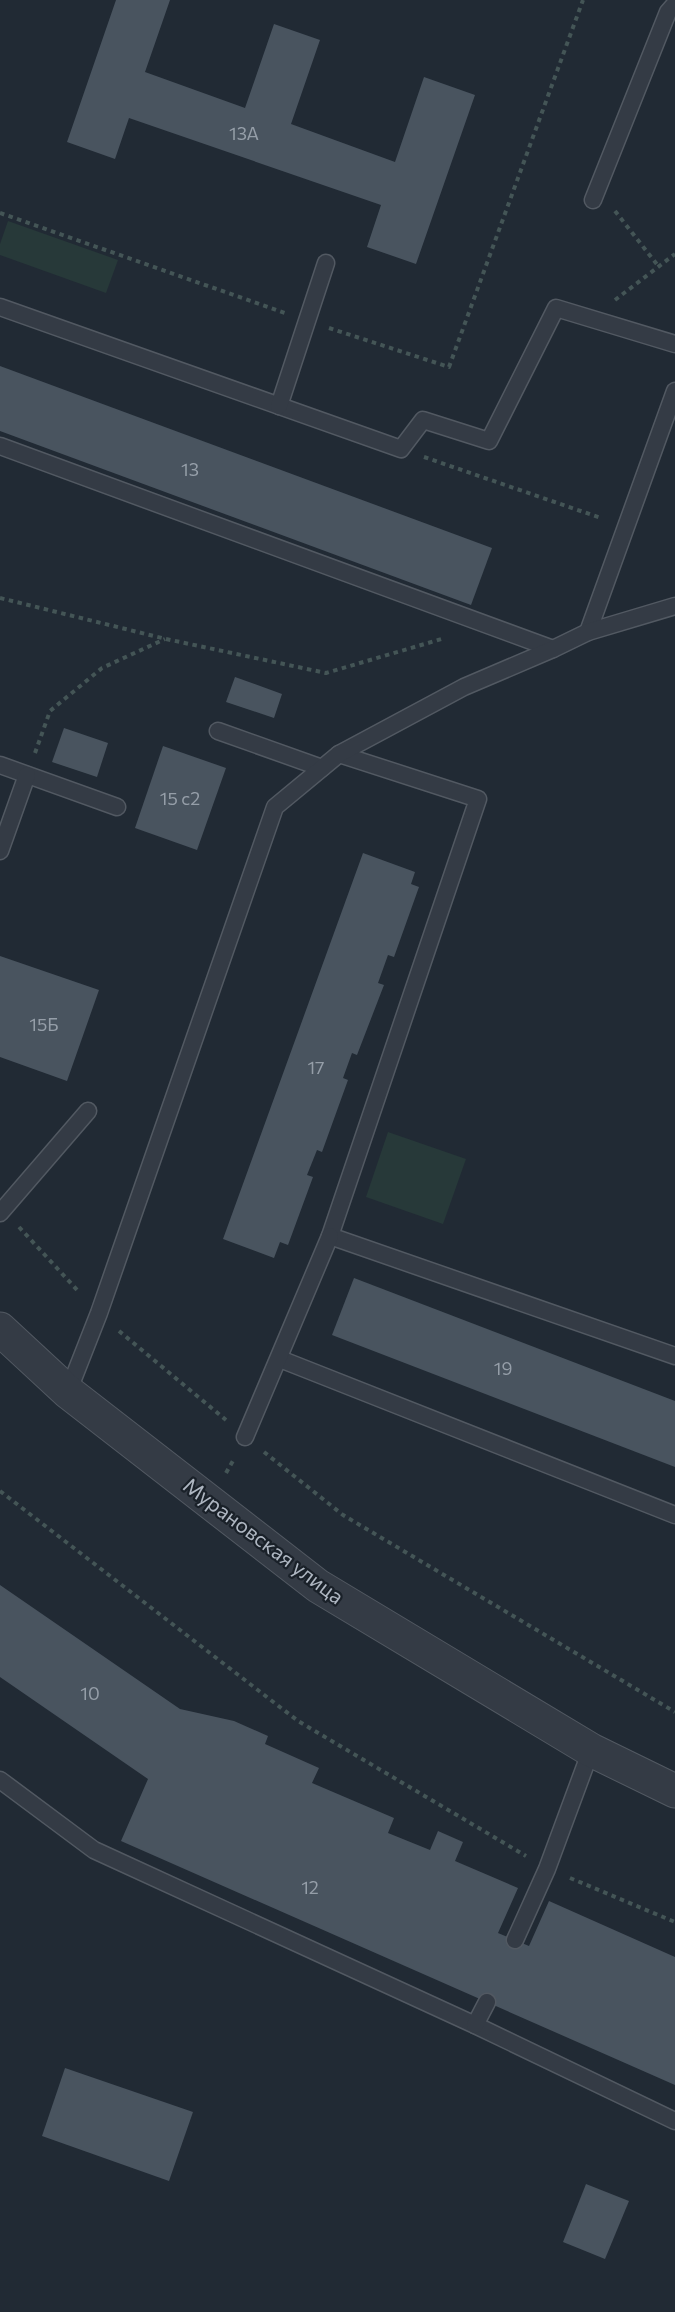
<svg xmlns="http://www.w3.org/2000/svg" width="675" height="2312" viewBox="0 0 675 2312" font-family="Commissioner,sans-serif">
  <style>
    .green { fill: #273939 }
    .building { fill: #49545f }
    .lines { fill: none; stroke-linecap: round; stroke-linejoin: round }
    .lane-casing { stroke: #525962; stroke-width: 19 }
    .street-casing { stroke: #525962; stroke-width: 35 }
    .path { stroke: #445556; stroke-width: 4; stroke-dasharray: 4.5 4.5; stroke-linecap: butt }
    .lane { stroke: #343b45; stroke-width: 16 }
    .street { stroke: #343b45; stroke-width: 33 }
    .labels { text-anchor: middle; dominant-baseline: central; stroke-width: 4.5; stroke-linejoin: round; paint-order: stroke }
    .number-label { font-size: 18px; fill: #959ea8 }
    .street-label { font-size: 21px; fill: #aeb6c1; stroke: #1a2129 }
  </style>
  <rect width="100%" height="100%" fill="#212a34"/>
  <g class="green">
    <polygon points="8,221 118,260 106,293 0,255 0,244"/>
    <polygon points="388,1132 466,1159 443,1224 366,1197"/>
  </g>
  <g class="building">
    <polygon points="116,0 170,0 145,72 245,108 274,24 320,40 291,124 395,162 424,77 475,95 416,264 367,247 381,205 129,118 115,159 67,142"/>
    <polygon points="0,366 492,548 471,605 0,431"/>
    <polygon points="235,677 282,694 274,718 226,702"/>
    <polygon points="64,728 108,743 97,777 52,762"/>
    <polygon points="163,746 226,768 197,850 135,828"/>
    <polygon points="363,853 415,872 411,884 419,887 394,957 388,955 378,983 384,985 357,1055 352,1053 343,1078 348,1080 322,1152 317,1150 307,1175 313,1177 288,1245 280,1242 274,1258 223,1239"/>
    <polygon points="0,956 99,990 67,1081 0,1057"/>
    <polygon points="354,1278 675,1401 675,1467 332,1335"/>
    <polygon points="0,1585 180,1709 234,1721 268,1736 265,1744 319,1768 312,1783 394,1818 388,1833 430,1850 438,1831 463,1842 455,1861 518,1888 498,1933 529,1946 549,1901 675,1957 675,2085 121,1841 148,1779 0,1677"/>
    <polygon points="65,2068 193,2112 169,2181 42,2136"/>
    <polygon points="586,2184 629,2201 605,2259 563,2242"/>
  </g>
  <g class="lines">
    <g class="lane-casing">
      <g id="lane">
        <polyline points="593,200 668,12 675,4"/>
        <polyline points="0,307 401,449 423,420 489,441 556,308 675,344"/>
        <polyline points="279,406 326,263"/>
        <polyline points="0,446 553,649"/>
        <polyline points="588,632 675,391"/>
        <polyline points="218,731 322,768"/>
        <polyline points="339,754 478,799 330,1236 675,1356"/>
        <polyline points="0,765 117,807"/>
        <polyline points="0,851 27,775"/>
        <polyline points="0,1213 88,1111"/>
        <polyline points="280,1359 675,1515"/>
        <polyline points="68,1392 99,1313 275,807 339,754 464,687 553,649 588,632 675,606"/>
        <polyline points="245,1437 330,1236"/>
        <polyline points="0,1780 94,1850 475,2025 675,2121"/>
        <polyline points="515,1940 547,1869 591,1750"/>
        <polyline points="475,2025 487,2002"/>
      </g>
    </g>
    <g class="street-casing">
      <polyline id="street" points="0,1329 68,1392 318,1586 591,1750 675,1791"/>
    </g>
    <g class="path">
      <polyline points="615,211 659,267"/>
      <polyline points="0,213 285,313"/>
      <polyline points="615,300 675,254"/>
      <polyline points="329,328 449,367 583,0"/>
      <polyline points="424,457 601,518"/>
      <polyline points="0,598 166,639 326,673 445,638"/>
      <polyline points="35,753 50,711 102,668 165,639"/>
      <polyline points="19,1227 79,1292"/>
      <polyline points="119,1331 226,1420"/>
      <polyline points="264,1452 343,1515 675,1712"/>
      <polyline points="226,1473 234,1459"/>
      <polyline points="0,1491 298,1721 526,1856"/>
      <polyline points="570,1878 675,1922"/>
    </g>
    <use href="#lane" class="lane"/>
    <use href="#street" class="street"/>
  </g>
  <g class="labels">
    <g class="number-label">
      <text x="244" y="133">13А</text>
      <text x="190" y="469">13</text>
      <text x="180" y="798">15 с2</text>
      <text x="44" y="1024">15Б</text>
      <text x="316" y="1067">17</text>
      <text x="503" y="1368">19</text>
      <text x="90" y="1693">10</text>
      <text x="310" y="1887">12</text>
    </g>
    <g class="street-label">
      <text transform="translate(264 1540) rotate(37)">Мурановская улица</text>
    </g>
  </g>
</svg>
